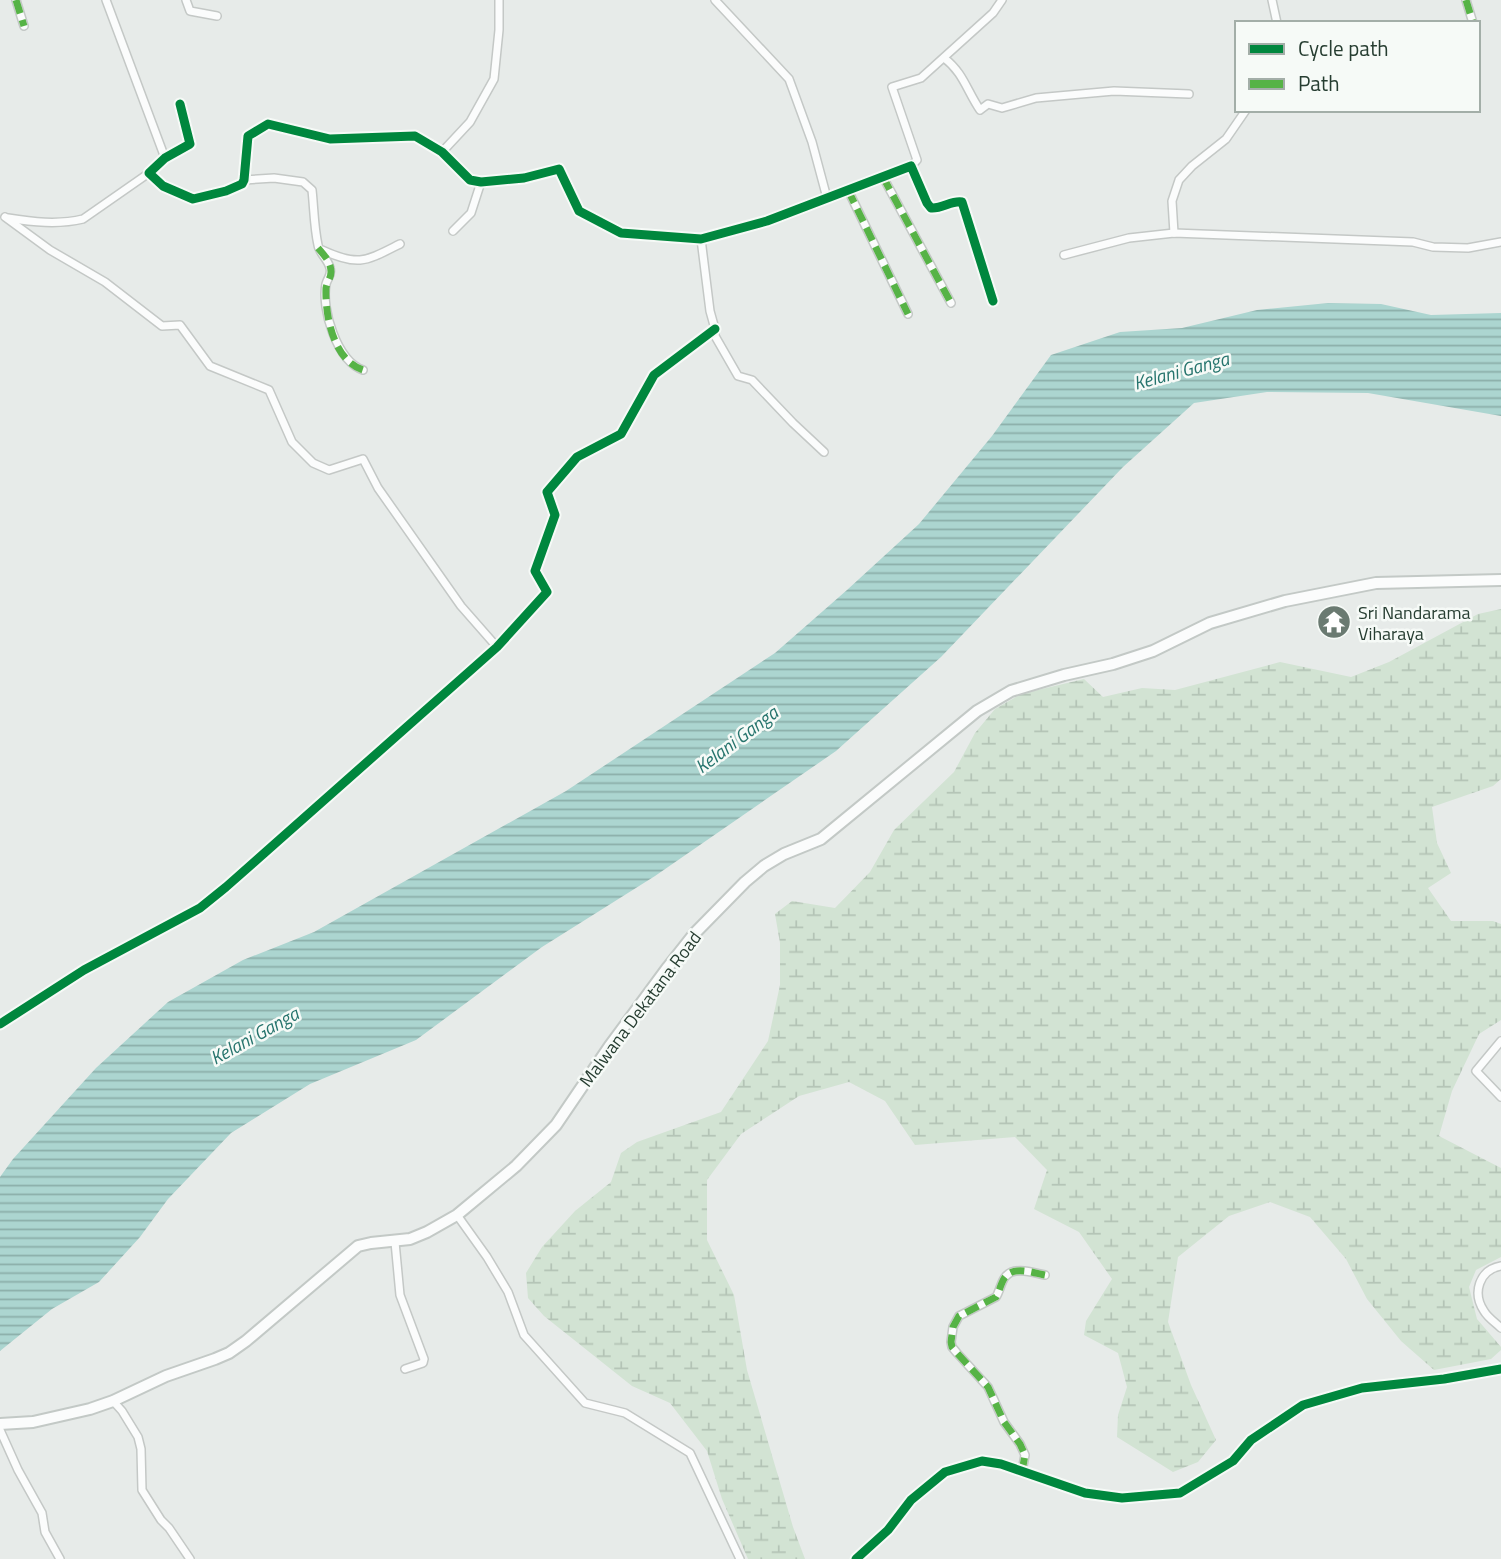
<svg xmlns="http://www.w3.org/2000/svg" width="1501" height="1559" viewBox="0 0 1501 1559" font-family="'Titillium Web',sans-serif">
  <style>
    .wetland { fill: url(#wetland-marsh) }
    .water { fill: url(#water-rules) }
    .lines { fill: none; stroke-linecap: round; stroke-linejoin: round }
    .minor-casing { stroke: #c4c8c6; stroke-width: 10 }
    .secondary-casing { stroke: #c3c9c6; stroke-width: 14 }
    .minor { stroke: #fbfcfc; stroke-width: 7 }
    .secondary { stroke: #fbfcfc; stroke-width: 10 }
    .quiet { stroke: #56b346; stroke-width: 7; stroke-dasharray: 14 7; stroke-linecap: butt }
    .cycleway-casing { stroke: #f6faf7; stroke-width: 13 }
    .cycleway { stroke: #00873e; stroke-width: 9 }
    .labels { text-anchor: middle; dominant-baseline: central; stroke-width: 5; stroke-linejoin: round; paint-order: stroke }
    .poi-label { font-size: 18px; fill: #263d31; stroke: #f6faf7; text-anchor: start }
    .street-label { font-size: 18px; fill: #263d31; stroke: #f6faf7 }
    .water-label { font-size: 19px; font-style: italic; fill: #26746d; stroke: #f6faf7 }
  </style>
  <defs>
    <pattern id="wetland-marsh" width="20" height="14" patternUnits="userSpaceOnUse" patternTransform="scale(1.75)"><rect width="20" height="14" fill="#d2e3d3"/><path d="M1 5h8M5 5V1M11 12h8M15 12V8" fill="none" stroke="#b4c4b6"/></pattern>
    <pattern id="water-rules" width="6" height="5" patternUnits="userSpaceOnUse" patternTransform="scale(1.75)"><rect width="6" height="5" fill="#acd5d0"/><path d="M0 2.5h6" fill="none" stroke="#8caea9"/></pattern>
  </defs>
  <rect width="100%" height="100%" fill="#e7ebe9"/>
  <polygon class="wetland" points="1501,609 1501,779 1493,786 1432,807 1437,843 1451,873 1428,888 1451,921 1493,921 1501,924 1501,1020 1479,1034 1452,1091 1439,1136 1501,1168 1501,1257 1476,1270 1469,1287 1477,1319 1501,1347 1501,1350 1491,1359 1434,1370 1401,1341 1367,1299 1346,1259 1310,1217 1270,1202 1229,1216 1178,1257 1168,1322 1191,1385 1216,1440 1198,1462 1173,1472 1117,1437 1118,1415 1127,1387 1118,1353 1084,1335 1086,1321 1112,1279 1079,1232 1034,1209 1047,1170 1015,1137 915,1145 885,1101 849,1082 799,1096 741,1134 707,1180 707,1240 734,1295 747,1370 793,1527 805,1559 748,1559 722,1499 707,1451 670,1403 632,1386 544,1316 528,1298 526,1273 542,1247 575,1211 611,1182 621,1153 637,1142 721,1112 768,1041 780,985 780,943 775,914 792,901 835,908 870,872 894,830 954,772 975,733 995,709 1021,694 1084,679 1103,697 1142,688 1175,690 1280,662 1351,677 1389,662 1478,614"/>
  <polygon class="water" points="1328,303 1381,304 1431,315 1501,313 1501,416 1368,393 1267,392 1194,403 1123,467 941,657 836,751 655,876 542,947 416,1040 310,1084 231,1133 168,1199 140,1237 99,1282 52,1309 0,1351 0,1177 13,1159 96,1068 168,1002 243,960 314,932 566,791 775,653 847,590 919,524 992,436 1051,355 1120,332 1182,328 1257,310"/>
  <g class="lines">
    <g class="minor-casing">
      <g id="minor">
        <polyline points="16,0 24,26"/>
        <polyline points="106,0 165,158"/>
        <polyline points="186,0 190,11 217,16"/>
        <polyline points="715,0 789,79 812,142 827,198"/>
        <polyline points="1272,0 1277,23"/>
        <polyline points="1466,0 1473,23"/>
        <path d="M944,58C963,72 967,91 980,110L988,104L1002,108L1036,98L1114,91L1189,94"/>
        <path d="M180,104L190,144L165,158L149,173L163,186L193,199L226,191L242,184L244,180L248,136L268,124L330,139L415,136L442,152L470,180L481,182L524,178L559,169L579,211L621,233L701,239L767,221L911,166L927,203L931,208C942,209 952,200 962,202L993,301"/>
        <polyline points="442,152 470,122 494,79 499,30 499,0"/>
        <polyline points="911,166 917,160 892,87 921,78 993,13 1002,0"/>
        <polyline points="883,177 951,303"/>
        <path d="M244,180L274,178L303,182L312,190C314,208 314,227 318,245C319,253 328,259 330,268C332,275 328,277 326,284C321,309 337,361 363,370"/>
        <polyline points="848,190 908,314"/>
        <polyline points="5,217 50,250 105,282 162,326 180,325 210,366 269,390 292,442 313,463 329,470 363,459 378,488 461,606 497,647"/>
        <path d="M8,218C32,222 58,225 83,219L149,173"/>
        <polyline points="453,231 471,213 481,182"/>
        <polyline points="1174,233 1172,201 1179,180 1192,166 1226,139 1246,110"/>
        <polyline points="701,239 710,311 715,329 715,336 738,376 752,380 793,423 824,452"/>
        <path d="M322,250C359,267 366,261 400,244"/>
        <polyline points="1064,255 1129,238 1174,233 1413,242 1433,247 1468,248 1501,242"/>
        <polyline points="0,1024 84,970 200,908 226,887 497,647 547,592 535,571 555,515 547,492 577,457 621,434 654,375 715,329"/>
        <polyline points="1501,1041 1476,1071 1501,1097"/>
        <polyline points="457,1215 487,1257 508,1292 524,1335 585,1403 625,1413 690,1453 740,1559"/>
        <polyline points="395,1242 400,1295 424,1359 423,1363 405,1369"/>
        <path d="M1501,1266C1479,1270 1472,1293 1484,1311C1488,1318 1496,1323 1501,1328"/>
        <polyline points="113,1401 122,1411 138,1437 141,1449 142,1490 161,1520 169,1528 190,1559"/>
        <polyline points="0,1430 18,1470 42,1513 45,1532 60,1559"/>
        <path d="M1020,1471L1023,1466L1025,1455L1020,1444L1004,1422L988,1387L957,1353L952,1347L951,1342L953,1327L959,1316L996,1297C1000,1291 1001,1281 1006,1276C1015,1266 1034,1273 1045,1275"/>
        <polyline points="856,1559 888,1530 911,1500 945,1472 982,1461 1001,1464 1085,1493 1122,1498 1180,1493 1233,1461 1251,1440 1303,1405 1362,1388 1444,1379 1501,1369"/>
      </g>
    </g>
    <g class="secondary-casing">
      <polyline id="secondary" points="0,1424 33,1422 90,1409 113,1401 166,1376 215,1359 229,1353 246,1341 358,1246 371,1243 410,1239 427,1232 457,1215 516,1166 556,1125 609,1047 668,967 694,934 745,882 764,866 784,854 821,839 977,711 1011,691 1064,675 1113,664 1153,651 1210,623 1285,601 1376,583 1501,580"/>
    </g>
    <use href="#minor" class="minor"/>
    <use href="#secondary" class="secondary"/>
    <g class="quiet">
      <polyline points="16,0 24,26"/>
      <polyline points="1466,0 1473,23"/>
      <polyline points="883,177 951,303"/>
      <polyline points="848,190 908,314"/>
      <path d="M318,248C324,255 331,262 331,272C331,278 327,282 326,288C325,315 333,360 363,370"/>
      <path d="M1020,1471L1023,1466L1025,1455L1020,1444L1004,1422L988,1387L957,1353L952,1347L951,1342L953,1327L959,1316L996,1297C1000,1291 1001,1281 1006,1276C1015,1266 1034,1273 1045,1275"/>
    </g>
    <g class="cycleway-casing">
      <g id="cycleway">
        <path d="M180,104L190,144L165,158L149,173L163,186L193,199L226,191L242,184L244,180L248,136L268,124L330,139L415,136L442,152L470,180L481,182L524,178L559,169L579,211L621,233L701,239L767,221L911,166L927,203L931,208C942,209 952,200 962,202L993,301"/>
        <polyline points="0,1024 84,970 200,908 226,887 497,647 547,592 535,571 555,515 547,492 577,457 621,434 654,375 715,329"/>
        <polyline points="856,1559 888,1530 911,1500 945,1472 982,1461 1001,1464 1085,1493 1122,1498 1180,1493 1233,1461 1251,1440 1303,1405 1362,1388 1444,1379 1501,1369"/>
      </g>
    </g>
    <use href="#cycleway" class="cycleway"/>
  </g>
  <defs>
    <g id="temple-disc" transform="scale(1.75)"><circle r="9.5" fill="#6a7a71" stroke="#f6faf7"/><path d="M0-6L5-2H3V0L6.5 2.5H4V6H1.5V3h-3V6H-4V2.5H-6.5L-3 0V-2H-5Z" fill="#fff"/></g>
  </defs>
  <g fill-rule="evenodd">
    <use href="#temple-disc" x="1334" y="622"/>
  </g>
  <g class="labels">
    <g class="poi-label">
      <text x="1358" y="612">Sri Nandarama<tspan x="1358" dy="21">Viharaya</tspan></text>
    </g>
    <g class="street-label">
      <text transform="translate(640 1009) rotate(-53)">Malwana Dekatana Road</text>
    </g>
    <g class="water-label">
      <text transform="translate(1181 370) rotate(-15)">Kelani Ganga</text>
      <text transform="translate(736 739) rotate(-37)">Kelani Ganga</text>
      <text transform="translate(254 1035) rotate(-29)">Kelani Ganga</text>
    </g>
  </g>
  <rect x="1235" y="21" width="245" height="91" fill="#f6faf7" stroke="#a3aea8" stroke-width="2"/>
  <rect x="1249" y="44" width="35" height="10" fill="#00873e" stroke="#a3aea8" stroke-width="2"/>
  <text x="1298" y="56" font-size="21" fill="#263d31">Cycle path</text>
  <rect x="1249" y="79" width="35" height="10" fill="#56b346" stroke="#a3aea8" stroke-width="2"/>
  <text x="1298" y="91" font-size="21" fill="#263d31">Path</text>
</svg>
